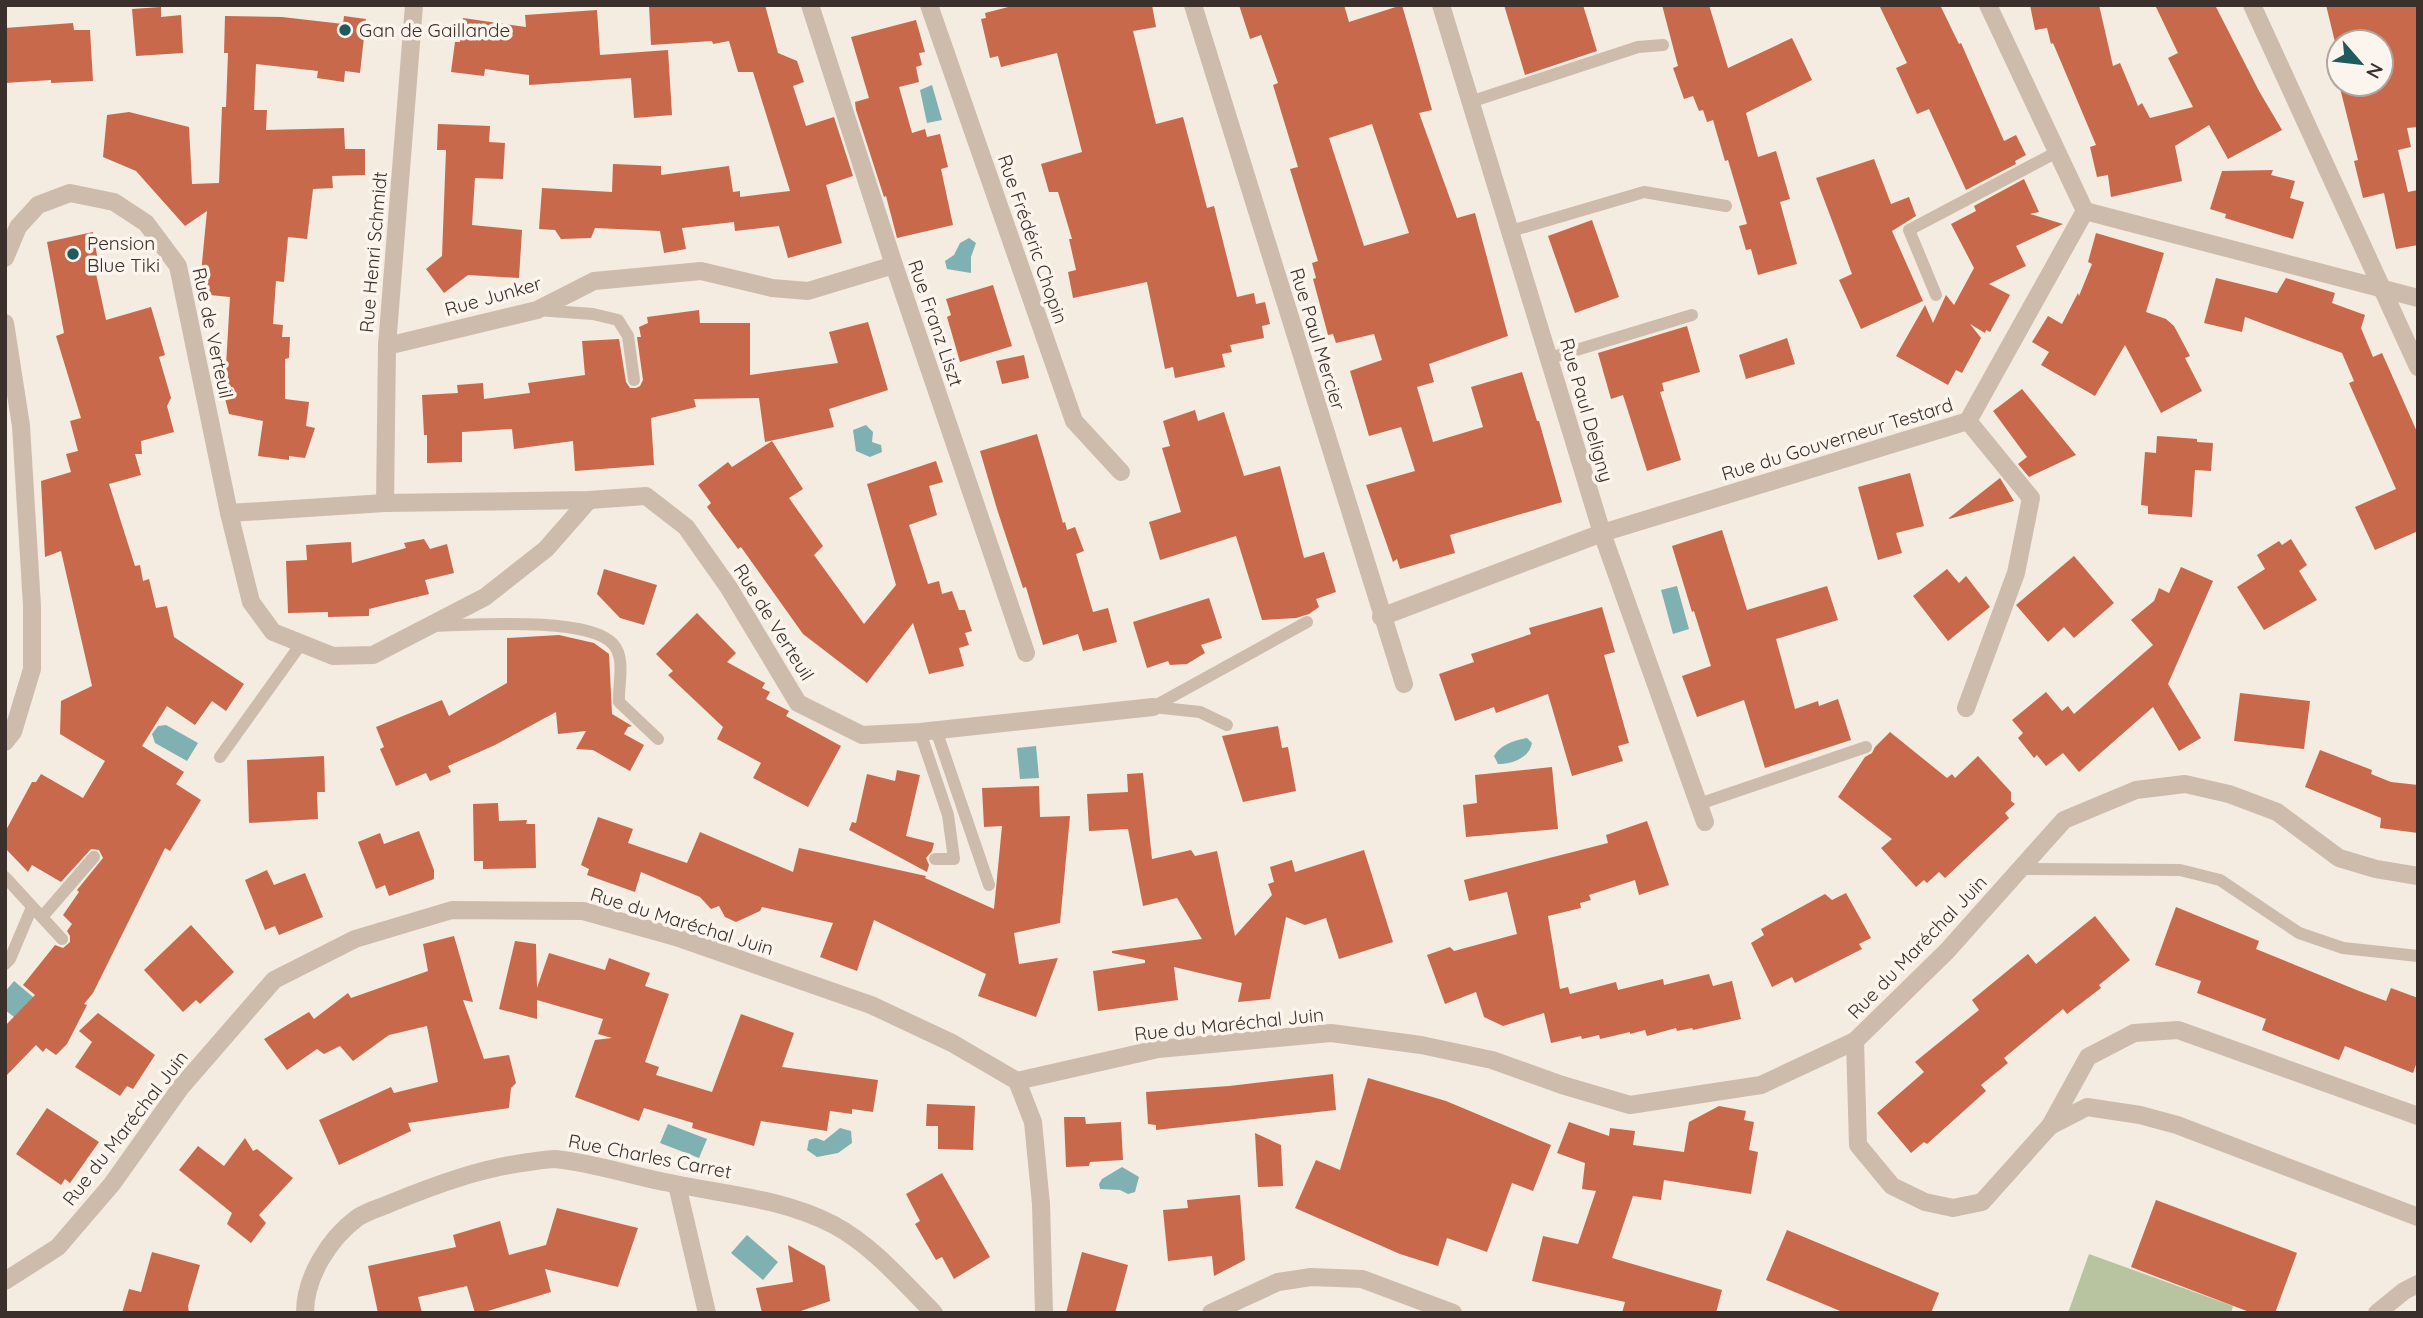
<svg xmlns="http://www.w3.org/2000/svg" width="2423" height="1318" viewBox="0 0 2423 1318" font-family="Quicksand,sans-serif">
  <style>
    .green { fill: #b8c4a0 }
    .water { fill: #7fb0b2 }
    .building { fill: #c8694b; fill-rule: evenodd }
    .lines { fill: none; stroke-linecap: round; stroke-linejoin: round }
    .service { stroke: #cdbbac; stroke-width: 12 }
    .minor { stroke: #cdbbac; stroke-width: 18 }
    .tertiary { stroke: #cdbbac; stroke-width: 18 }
    .poi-dot { fill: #1f5a5e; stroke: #fbf5ee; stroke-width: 2.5 }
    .labels { text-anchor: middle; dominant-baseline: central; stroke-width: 7; stroke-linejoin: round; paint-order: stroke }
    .poi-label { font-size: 19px; fill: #3b302b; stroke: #fbf5ee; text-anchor: start }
    .street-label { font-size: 19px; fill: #3b302b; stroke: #fbf5ee }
  </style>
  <rect width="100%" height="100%" fill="#f4ebe1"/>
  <polygon class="green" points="2089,1254 2233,1306 2231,1313 2068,1313"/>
  <g class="water">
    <polygon points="932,85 942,120 927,123 920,90"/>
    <polygon points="969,238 976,243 971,257 971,273 947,269 945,261 954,255 960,243"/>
    <polygon points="866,425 873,432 872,442 881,445 882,452 870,457 856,451 853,430"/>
    <polygon points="1677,586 1689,629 1673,634 1661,590"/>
    <polygon points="166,725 198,743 187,761 155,743 152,734 158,726"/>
    <path d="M1527,738L1532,743C1529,758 1513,764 1498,764L1494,756C1500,745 1514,740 1527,738Z"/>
    <polygon points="1036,746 1039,778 1020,779 1017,748"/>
    <polygon points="14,981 39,1002 22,1023 5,1010 5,992"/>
    <polygon points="668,1124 707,1139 699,1158 660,1143"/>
    <polygon points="840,1128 851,1131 852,1143 838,1153 817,1157 807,1150 809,1140 816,1138 824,1141"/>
    <polygon points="1122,1167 1139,1177 1135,1192 1128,1194 1120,1190 1100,1189 1099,1184 1102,1179"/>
    <polygon points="747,1235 778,1262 763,1280 731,1253"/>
  </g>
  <g class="building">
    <polygon points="649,5 765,5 778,53 797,61 804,82 793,86 806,126 834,117 853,176 826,185 842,243 788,258 779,226 735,231 734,222 682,228 686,249 664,253 660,231 595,228 591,238 561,239 555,230 539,229 542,188 612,192 613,164 661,166 661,175 729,166 733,192 740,191 740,197 790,191 753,72 738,72 729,41 713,44 712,41 651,45"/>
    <polygon points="1016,5 1152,5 1156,27 1133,31 1156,124 1183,117 1207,208 1214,206 1237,297 1254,293 1256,304 1265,302 1270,324 1262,326 1264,338 1230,345 1232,352 1222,354 1225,367 1175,378 1173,367 1165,369 1147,282 1073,298 1068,272 1076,270 1069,239 1072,239 1058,192 1049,192 1041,164 1082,152 1057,53 1001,67 998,56 990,58 981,19 986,18 985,13"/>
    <path d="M1239,5H1344L1349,22L1402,5L1432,110L1419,113L1457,218L1475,213L1508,336L1429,364L1434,382L1417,387L1433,442L1483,427L1471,387L1522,372L1537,421H1539L1562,502L1450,535L1455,553L1400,569L1397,559L1393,562L1366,485L1415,471L1401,427L1369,436L1350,371L1382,360L1374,334L1336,343L1333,334L1328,335L1313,279L1316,278L1312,263L1318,261L1290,169L1298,167L1273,85L1278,83L1261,35L1250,39ZM1372,124L1409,233L1364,246L1329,138Z"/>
    <polygon points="1504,5 1583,5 1597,51 1525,75"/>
    <polygon points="1662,5 1709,5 1728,68 1792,38 1812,80 1746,113 1758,157 1776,151 1790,199 1780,202 1797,264 1758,275 1751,249 1746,250 1739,226 1747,224 1728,160 1725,161 1713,120 1707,122 1703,110 1699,111 1693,96 1684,99 1673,68 1678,66"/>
    <polygon points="1879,5 1940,5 1959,44 1961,43 2004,141 2016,135 2026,155 2015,161 2016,164 1966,190 1929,109 1917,114 1896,68 1907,63"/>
    <polygon points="2030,5 2099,5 2113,66 2120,63 2138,106 2142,103 2150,118 2193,107 2168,58 2178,53 2155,5 2215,5 2259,91 2282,130 2228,159 2209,125 2175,146 2182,181 2111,197 2108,175 2097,177 2090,147 2096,145 2053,43 2051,44 2047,28 2035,30"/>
    <polygon points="2326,5 2418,5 2418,127 2407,128 2411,147 2398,150 2408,192 2418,190 2418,245 2396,249 2384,193 2363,198 2354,161 2358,160 2339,84 2381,84 2381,42 2335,42"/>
    <polygon points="161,7 161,17 181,15 183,53 136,56 132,9"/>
    <polygon points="597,10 600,55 668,50 672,115 634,118 631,78 529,85 529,75 485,69 484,76 451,72 455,42 460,42 463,18 526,27 525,15"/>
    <polygon points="225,16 282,17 343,24 344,16 366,19 360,73 345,71 344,82 317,78 318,71 256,64 254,110 267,110 266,130 344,128 345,149 365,149 365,175 332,176 333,188 313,189 307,239 288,237 284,282 276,281 273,324 283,325 282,337 290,337 289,358 285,359 285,399 309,402 306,426 315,428 305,458 289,456 289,460 258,456 263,421 229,414 221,383 225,383 230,297 199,294 207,211 185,226 136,171 103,157 107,115 129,112 189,127 192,184 219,183 222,107 226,107 228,53 224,53"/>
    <polygon points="916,20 925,52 919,53 922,65 916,67 919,82 899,87 912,133 925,129 927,137 940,134 948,167 941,169 953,225 897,238 886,196 884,197 856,110 855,102 869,98 851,37"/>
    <polygon points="73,23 74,30 90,30 93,81 51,83 51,80 5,83 5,28"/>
    <polygon points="438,124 490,126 489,142 505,143 503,179 475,178 472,225 522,230 519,278 468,275 444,293 426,269 442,256 446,150 437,150"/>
    <polygon points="1874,159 1891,204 1909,197 1916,216 1892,231 1923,301 1861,329 1839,280 1852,274 1816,178"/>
    <polygon points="2273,170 2271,175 2295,181 2290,198 2304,202 2293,239 2225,218 2226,214 2210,209 2222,171"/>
    <polygon points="2024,179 2039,212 2030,214 2063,224 2016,246 2026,266 1989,284 2010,295 1990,332 1986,330 1985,333 1970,324 1981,338 1962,373 1956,370 1948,385 1896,356 1925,305 1933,323 1946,295 1954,305 1974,268 1951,224 1976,211 1974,206"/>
    <polygon points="1592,220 1619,297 1575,313 1548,236"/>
    <polygon points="93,232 99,267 95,269 106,320 151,307 165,355 159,357 171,398 167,406 174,432 141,441 142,454 135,454 141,475 109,484 135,566 140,565 143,581 149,579 156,608 167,606 174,637 244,684 226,711 212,701 195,725 167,706 142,746 184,772 176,784 201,800 170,851 165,848 93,993 84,1004 87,1005 67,1044 56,1055 46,1048 43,1052 36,1045 5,1077 5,1026 35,995 23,985 55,945 63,948 70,942 70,936 67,931 72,924 63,915 79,892 77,890 103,858 99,850 91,849 61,882 32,865 28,872 5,848 5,832 32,782 36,782 41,774 83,798 105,761 60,734 61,701 92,686 61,551 45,557 41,481 71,472 66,454 78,451 70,421 81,418 56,336 64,333 47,242"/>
    <polygon points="2096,233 2164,253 2146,312 2166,319 2174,326 2190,356 2185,358 2202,391 2161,413 2125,345 2095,396 2041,365 2049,352 2032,342 2048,316 2062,324 2078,293 2079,296 2092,264 2088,262"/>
    <polygon points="2216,278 2277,293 2286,278 2335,293 2332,303 2365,315 2361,328 2373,357 2382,353 2418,434 2418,537 2416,532 2375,550 2355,507 2396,489 2349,383 2354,381 2342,353 2245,317 2242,332 2204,323"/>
    <polygon points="993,285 1012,346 960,362 947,317 951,315 946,299"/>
    <polygon points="699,310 700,323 750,323 750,375 838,363 829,332 868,322 888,390 829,409 834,427 765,442 759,398 694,399 696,407 651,418 654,465 575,471 573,441 514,449 512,429 462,432 462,462 427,463 427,435 424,435 422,395 458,393 457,385 483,383 484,399 530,393 528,383 585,375 582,341 619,339 626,382 630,388 636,388 640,386 643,380 637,337 641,337 639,327 648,323 647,317"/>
    <polygon points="1687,326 1700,372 1662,383 1664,391 1660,392 1681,460 1647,471 1623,395 1611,399 1598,353"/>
    <polygon points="1787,338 1795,364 1746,379 1739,355"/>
    <polygon points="1024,355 1029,378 1002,384 996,361"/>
    <polygon points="2022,389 2076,455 2029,477 2018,464 2027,457 1993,411"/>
    <polygon points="1195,410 1198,421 1224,412 1244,476 1280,466 1304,558 1324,552 1336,592 1316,599 1319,607 1309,614 1296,618 1262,620 1236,536 1160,560 1149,522 1181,512 1162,448 1170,446 1163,421"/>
    <polygon points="1037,434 1063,523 1065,522 1067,530 1075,527 1084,551 1076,554 1093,612 1108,608 1117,642 1083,651 1078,634 1043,645 1026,587 1023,588 997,509 980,451"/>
    <polygon points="2157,436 2197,439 2197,442 2213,443 2211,471 2195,470 2192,517 2148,514 2148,506 2141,505 2145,452 2156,453"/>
    <polygon points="772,441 803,489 789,498 823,546 814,555 864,624 896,585 867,484 936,461 943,482 929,486 937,515 909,525 928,584 939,581 942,594 952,591 959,610 965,610 972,631 965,633 969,645 959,648 964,666 929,674 913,623 867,683 803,634 741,547 738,549 707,507 711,503 698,485 728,462 732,467"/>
    <polygon points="1910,473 1924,526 1896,533 1902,553 1878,560 1858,487"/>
    <polygon points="2000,478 2014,501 1949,519 1949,518"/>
    <polygon points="1722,530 1747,610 1827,586 1838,620 1776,639 1795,709 1818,701 1819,706 1838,699 1851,740 1765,768 1744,700 1697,717 1682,676 1711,666 1694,611 1692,612 1672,546"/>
    <polygon points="424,539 430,549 447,544 454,573 425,580 429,594 369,609 369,616 328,617 328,612 288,613 286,561 307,560 306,545 351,542 352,563 406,548 404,543"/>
    <polygon points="2291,539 2307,565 2299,571 2317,600 2264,630 2237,587 2265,569 2257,555 2279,541 2282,545"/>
    <polygon points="2074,556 2114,603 2074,638 2064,627 2048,642 2016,605"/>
    <polygon points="2181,567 2213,581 2168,684 2201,738 2179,751 2153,707 2079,772 2063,753 2046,766 2037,755 2034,758 2018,738 2023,733 2012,720 2046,692 2062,711 2068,706 2074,714 2153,645 2131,620 2154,601 2159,588 2169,593"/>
    <polygon points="604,569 657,585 644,625 620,618 597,594"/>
    <polygon points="1947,569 1959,583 1966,576 1990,607 1948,641 1913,596"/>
    <polygon points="1209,598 1222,638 1201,645 1205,653 1187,664 1170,665 1168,661 1147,668 1133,622"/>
    <polygon points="1602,607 1615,652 1604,655 1629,743 1618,746 1623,761 1572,776 1548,694 1496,713 1494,707 1455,721 1439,674 1474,662 1471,654 1531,634 1529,628"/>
    <polygon points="697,613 736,653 727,662 765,683 762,688 770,692 766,699 789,711 786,716 841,746 808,807 753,778 761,763 717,739 723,727 668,675 673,671 656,654"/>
    <polygon points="559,635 594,643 609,654 612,714 632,726 628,727 624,734 644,745 630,771 593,750 576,749 586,731 558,734 556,712 495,745 448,766 451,772 430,781 426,773 396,786 380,749 384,747 376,727 442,700 449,716 507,683 507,638"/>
    <polygon points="2240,693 2310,701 2304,749 2234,741"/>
    <polygon points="1278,726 1282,748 1288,747 1296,791 1243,802 1222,736"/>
    <polygon points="1890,732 1947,778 1952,774 1955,778 1978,756 2011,792 2011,801 2015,804 2005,813 2009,818 1945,878 1939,872 1927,883 1924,880 1916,887 1881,848 1892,839 1838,797 1865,757 1872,753 1875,747"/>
    <polygon points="2320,750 2372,770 2371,774 2391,782 2418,785 2418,833 2380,828 2381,818 2305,787"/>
    <polygon points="324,756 325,792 317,792 318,819 249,823 247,760"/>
    <polygon points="1552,767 1558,829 1466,837 1463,805 1477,803 1475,775"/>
    <polygon points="897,770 920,775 906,836 934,843 932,851 926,858 929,865 927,872 849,830 852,822 856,823 867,774 895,781"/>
    <polygon points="1143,773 1152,859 1191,850 1195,856 1217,851 1235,936 1272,895 1268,884 1274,882 1270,867 1292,860 1295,872 1364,850 1393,942 1339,959 1326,918 1305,925 1286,917 1270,999 1238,1002 1242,983 1174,967 1178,1000 1098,1011 1093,971 1145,963 1145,960 1112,953 1112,951 1202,939 1177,898 1143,906 1128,829 1089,831 1087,794 1128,792 1127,774"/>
    <polygon points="1039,786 1040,817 1070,816 1060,923 1014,933 1019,964 1058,958 1036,1017 978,996 986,974 874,920 857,971 820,957 833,923 762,907 760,911 736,922 725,917 719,906 711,909 700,897 641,872 635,892 587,875 589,869 581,865 598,817 633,829 628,843 687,863 700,832 793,872 799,848 926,876 925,878 994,909 1002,826 984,827 982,788"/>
    <polygon points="498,803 499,821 527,820 526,824 535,824 536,868 483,869 483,861 474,861 473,804"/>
    <polygon points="1647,821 1669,885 1639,895 1635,880 1589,895 1591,900 1580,903 1581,908 1548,916 1560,989 1568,987 1570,994 1616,982 1618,990 1663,979 1664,985 1709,974 1713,986 1732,981 1741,1019 1693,1030 1692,1028 1677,1031 1676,1028 1647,1036 1645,1030 1630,1034 1630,1032 1600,1039 1599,1035 1582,1039 1581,1036 1551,1043 1544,1013 1503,1026 1484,1017 1476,992 1445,1004 1427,955 1450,947 1454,951 1517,934 1507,892 1469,901 1464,880 1608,843 1606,835"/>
    <polygon points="419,831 434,870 434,879 389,896 385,885 376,889 358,842 380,833 384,844"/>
    <polygon points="267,870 274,885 305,873 323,917 279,935 275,926 265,930 245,880"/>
    <polygon points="1846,893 1871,938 1859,944 1862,949 1795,983 1792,977 1772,987 1751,943 1764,935 1761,929 1825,894 1832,900"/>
    <polygon points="2176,907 2259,941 2256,949 2359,991 2386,1001 2391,988 2418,998 2418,1059 2413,1073 2345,1046 2339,1060 2262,1030 2266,1019 2197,993 2201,981 2155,965"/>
    <polygon points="2095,916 2130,960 2099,985 2101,988 2067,1014 2063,1009 2004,1058 2008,1063 1981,1085 1986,1091 1927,1144 1924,1142 1911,1153 1877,1113 1924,1072 1915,1062 1979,1010 1972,1000 2028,954 2036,964"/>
    <polygon points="191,925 234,972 200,1004 196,1000 183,1012 144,970"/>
    <polygon points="454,936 473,1002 463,1000 484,1059 509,1055 516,1083 511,1088 509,1108 408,1123 411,1131 339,1165 319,1120 391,1087 394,1093 438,1082 427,1026 389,1035 353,1061 340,1046 324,1054 317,1049 287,1070 264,1039 309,1012 314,1019 348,993 351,998 428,971 423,944"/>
    <polygon points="515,941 536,944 537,988 549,953 605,970 609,958 650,973 645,986 669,994 645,1062 659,1067 656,1075 712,1092 741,1014 794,1033 782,1067 878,1080 873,1112 852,1109 852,1114 830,1111 827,1131 761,1121 754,1146 692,1128 693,1123 644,1108 639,1121 575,1097 595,1040 612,1038 598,1034 603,1019 537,1000 537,1019 499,1009"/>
    <polygon points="98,1013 155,1055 133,1089 127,1086 120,1096 75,1067 92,1042 79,1031"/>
    <polygon points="1333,1074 1336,1110 1156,1130 1156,1125 1148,1124 1146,1092 1229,1086"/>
    <polygon points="1368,1078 1446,1101 1551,1145 1533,1191 1512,1183 1487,1252 1447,1238 1438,1266 1400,1254 1295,1208 1316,1160 1340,1170"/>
    <polygon points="927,1104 975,1106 973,1150 938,1149 938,1126 926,1126"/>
    <polygon points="1719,1106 1746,1111 1744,1120 1754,1122 1749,1150 1758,1152 1751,1194 1664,1180 1661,1200 1633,1196 1612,1258 1722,1290 1716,1313 1622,1313 1625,1302 1532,1281 1543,1236 1578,1244 1596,1191 1582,1189 1585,1163 1557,1153 1569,1122 1609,1136 1610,1128 1635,1131 1633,1145 1684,1152 1689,1122"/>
    <polygon points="47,1108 99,1142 70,1183 65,1179 61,1185 16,1154"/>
    <polygon points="1064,1117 1085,1117 1086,1124 1121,1122 1123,1160 1090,1162 1089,1166 1066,1167"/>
    <polygon points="1255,1133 1281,1145 1283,1186 1258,1187"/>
    <polygon points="245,1138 253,1151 257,1149 293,1178 259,1215 266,1223 251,1243 227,1224 232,1213 179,1170 198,1146 224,1166"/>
    <polygon points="942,1173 990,1257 954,1279 942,1257 936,1260 915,1224 920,1221 906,1194"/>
    <polygon points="1240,1195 1245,1260 1214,1276 1212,1256 1168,1261 1163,1210 1188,1208 1187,1200"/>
    <polygon points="2156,1200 2297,1253 2275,1313 2252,1313 2131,1267"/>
    <polygon points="557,1208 638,1228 618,1287 545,1269 551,1292 481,1313 475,1313 467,1286 418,1297 422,1313 378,1313 368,1266 456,1247 453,1235 500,1221 509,1255 546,1245"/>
    <polygon points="1787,1230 1939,1293 1931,1313 1845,1313 1766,1280"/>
    <polygon points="788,1245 825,1266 830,1301 795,1313 762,1313 756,1288 793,1282"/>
    <polygon points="152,1252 200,1265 188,1306 189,1313 122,1313 129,1289 141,1292"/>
    <polygon points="1082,1252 1128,1265 1115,1313 1066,1313"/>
  </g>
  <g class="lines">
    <g class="service">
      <polyline points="1470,102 1638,47 1663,45"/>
      <polyline points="1511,231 1644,192 1726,206"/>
      <polyline points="1936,295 1909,230 2057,152"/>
      <polyline points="537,310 593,314 618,320 628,336 634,380"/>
      <polyline points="1550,358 1692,315"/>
      <path d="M433,626C472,625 588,616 613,644C626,658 618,685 619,702L658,739"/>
      <polyline points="1153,707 1307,622"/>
      <polyline points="1153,707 1200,712 1227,725"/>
      <polyline points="936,730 989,885"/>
      <polyline points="920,732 948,815 954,859 935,859"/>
      <polyline points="220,757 301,644"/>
      <polyline points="1699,804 1866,747"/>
      <polyline points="2020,869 2180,870 2220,880 2299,933 2343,948 2418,956"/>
      <polyline points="5,877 62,939"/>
      <polyline points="42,917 94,857"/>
      <polyline points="5,964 10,959 32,907"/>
    </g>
    <g class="minor">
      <polyline points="810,5 894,265 1026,653"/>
      <polyline points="929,5 1074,421 1121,472"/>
      <polyline points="1193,5 1404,684"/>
      <polyline points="1441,5 1602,533 1705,822"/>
      <polyline points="1988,5 2085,211"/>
      <polyline points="2252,5 2418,367"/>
      <polyline points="5,258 18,227 38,205 70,193 114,202 146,223 178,266 229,513 385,503 589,500 646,496 686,527 729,588 798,703 862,735 920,732 1153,707"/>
      <polyline points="5,323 21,426 32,606 32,669 13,732 5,742"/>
      <polyline points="387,346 537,310 594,281 701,271 772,288 808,291 894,265"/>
      <polyline points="385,503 387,346 414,5"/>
      <polyline points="229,513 251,602 273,632 333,656 373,655 485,597 546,549 589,500"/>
      <polyline points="1381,617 1602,533 1968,421 2085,211 2418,298"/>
      <polyline points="1966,708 2016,573 2031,498 1968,421"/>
      <polyline points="1855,1041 1858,1145 1892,1186 1925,1202 1953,1208 1982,1202 2050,1126 2087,1107 2140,1115 2177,1125 2418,1217"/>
      <polyline points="1017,1081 1158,1049 1331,1033 1421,1045 1492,1060 1562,1085 1630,1105 1761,1085 1855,1041 1947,951 2064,820 2136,790 2185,784 2229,794 2277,812 2339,858 2376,869 2418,876"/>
      <polyline points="2050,1126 2088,1057 2134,1033 2178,1030 2418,1116"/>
      <polyline points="677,1185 707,1313"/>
      <path d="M305,1313C305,1277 329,1239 357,1218C367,1211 380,1208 391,1203C435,1185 481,1168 529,1162C537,1161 547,1159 555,1159C595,1163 635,1177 675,1184C729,1195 784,1199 834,1225C873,1246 903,1282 934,1313"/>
      <polyline points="1211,1313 1278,1282 1311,1277 1362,1279 1453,1313"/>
      <polyline points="2377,1313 2404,1291 2418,1284"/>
    </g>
    <polyline class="tertiary" points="5,1281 58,1247 112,1184 181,1087 274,980 355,939 452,910 583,911 676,937 871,1005 952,1043 1017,1081 1033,1122 1041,1204 1044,1313"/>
  </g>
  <g class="poi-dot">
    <circle cx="345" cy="30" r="7"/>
    <circle cx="73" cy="254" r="7"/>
  </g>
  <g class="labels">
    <g class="poi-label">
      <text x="359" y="30">Gan de Gaillande</text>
      <text x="87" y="243">Pension<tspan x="87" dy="22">Blue Tiki</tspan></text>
    </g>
    <g class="street-label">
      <text transform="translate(1033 239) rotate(71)">Rue Frédéric Chopin</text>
      <text transform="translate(373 252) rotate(-85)">Rue Henri Schmidt</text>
      <text transform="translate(493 296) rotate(-16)">Rue Junker</text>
      <text transform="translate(936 323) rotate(71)">Rue Franz Liszt</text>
      <text transform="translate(213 333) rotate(78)">Rue de Verteuil</text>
      <text transform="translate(1318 339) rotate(73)">Rue Paul Mercier</text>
      <text transform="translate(1587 410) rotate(74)">Rue Paul Deligny</text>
      <text transform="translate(1837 439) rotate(-17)">Rue du Gouverneur Testard</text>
      <text transform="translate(774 622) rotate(58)">Rue de Verteuil</text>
      <text transform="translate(682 921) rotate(17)">Rue du Maréchal Juin</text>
      <text transform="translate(1917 947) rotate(-46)">Rue du Maréchal Juin</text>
      <text transform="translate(1229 1024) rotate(-6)">Rue du Maréchal Juin</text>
      <text transform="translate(125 1128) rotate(-52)">Rue du Maréchal Juin</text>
      <text transform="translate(650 1156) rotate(11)">Rue Charles Carret</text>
    </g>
  </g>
  <rect width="2423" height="1318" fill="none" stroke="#3b302b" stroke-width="14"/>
  <g transform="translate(2360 63) rotate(118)"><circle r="33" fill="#fbf5ee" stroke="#aea6a0" stroke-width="2"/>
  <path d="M0-5L12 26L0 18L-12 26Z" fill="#1f5a5e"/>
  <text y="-10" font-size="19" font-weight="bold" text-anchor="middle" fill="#3b302b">N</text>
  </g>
</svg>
